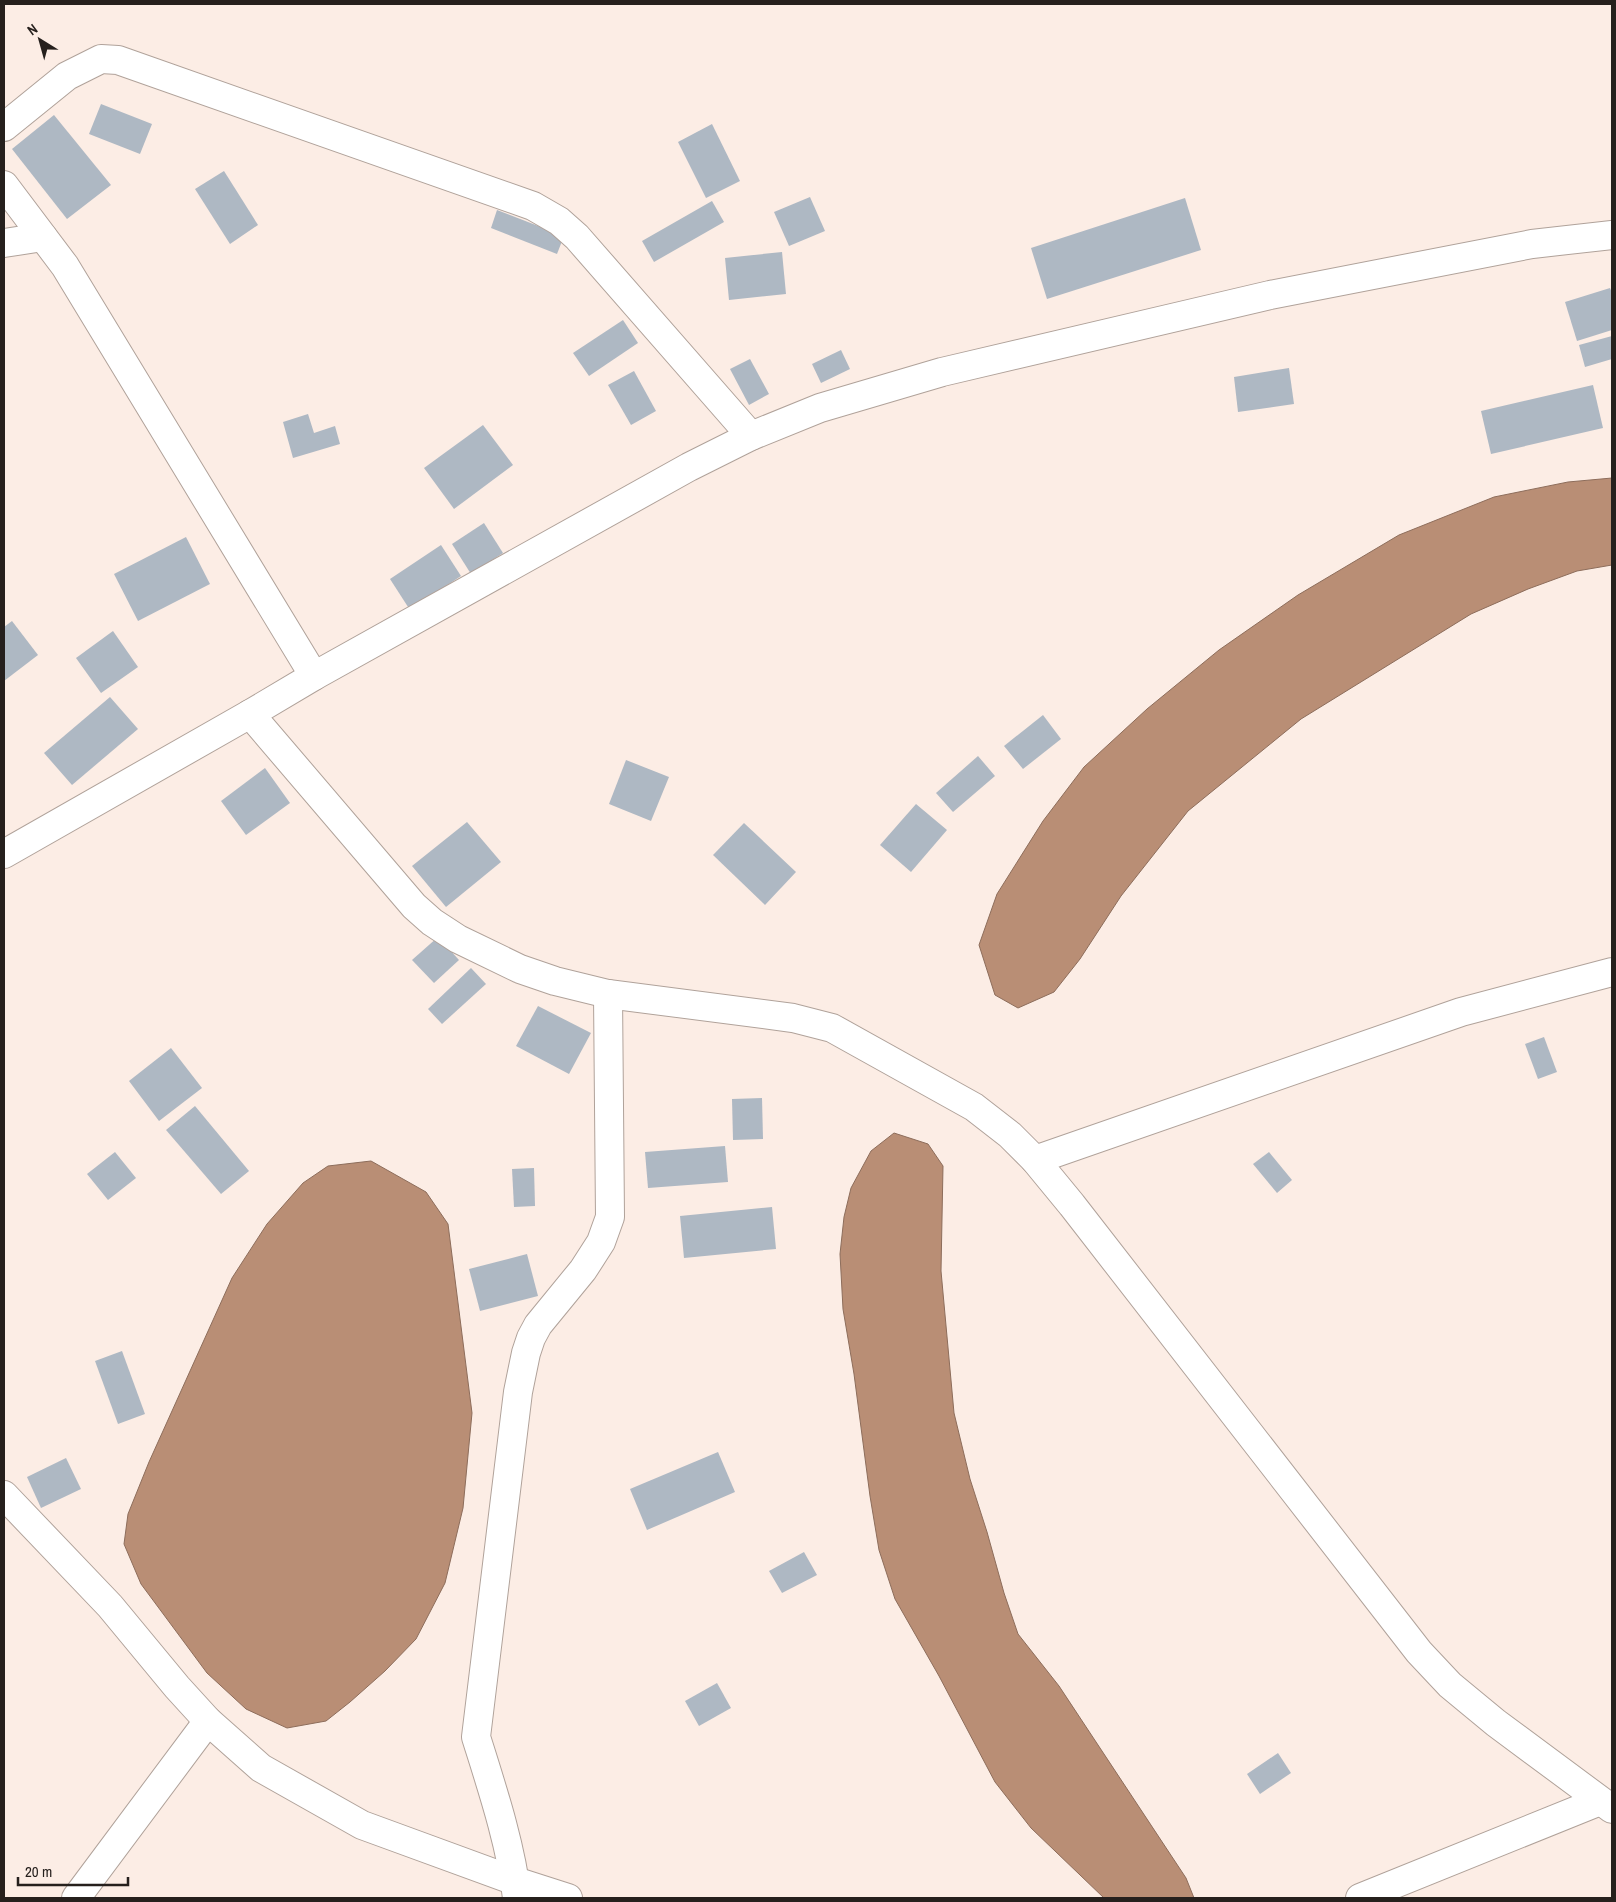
<svg xmlns="http://www.w3.org/2000/svg" width="1616" height="1902" viewBox="0 0 1616 1902" font-family="'Archivo Narrow',sans-serif">
  <style>
    .water { fill: #b98e75; stroke: #8d6d5b }
    .building { fill: #aeb8c3 }
    .lines { fill: none; stroke-linecap: round; stroke-linejoin: round }
    .minor-casing { stroke: #b0a29a; stroke-width: 30 }
    .minor { stroke: #fff; stroke-width: 28 }
  </style>
  <rect width="100%" height="100%" fill="#fcede5"/>
  <g class="water">
    <polygon points="1612,478 1612,565 1577,571 1528,589 1471,614 1301,719 1188,811 1121,896 1080,959 1054,992 1018,1008 995,995 979,945 997,894 1043,821 1084,767 1147,709 1219,650 1298,595 1399,535 1494,497 1568,482"/>
    <polygon points="894,1133 928,1144 943,1166 941,1271 954,1413 970,1479 987,1532 1004,1593 1018,1634 1059,1686 1186,1878 1194,1898 1104,1898 1031,1828 995,1782 939,1676 895,1599 879,1550 870,1496 854,1374 843,1309 840,1254 844,1217 851,1188 871,1151"/>
    <polygon points="371,1161 426,1192 448,1224 472,1413 463,1508 445,1583 416,1639 385,1671 350,1702 326,1721 287,1728 246,1709 207,1673 141,1584 124,1544 128,1514 149,1462 232,1278 267,1224 303,1183 328,1166"/>
  </g>
  <g class="building">
    <polygon points="101,104 152,124 140,154 89,134"/>
    <polygon points="54,115 111,185 67,219 12,149"/>
    <polygon points="712,124 740,181 706,198 678,142"/>
    <polygon points="224,171 258,225 230,244 195,189"/>
    <polygon points="810,197 825,231 789,246 774,212"/>
    <polygon points="1185,198 1201,250 1047,299 1031,248"/>
    <polygon points="712,201 724,222 654,262 642,241"/>
    <polygon points="497,210 564,236 557,254 491,228"/>
    <polygon points="782,252 786,294 729,300 725,258"/>
    <polygon points="1610,288 1612,293 1612,330 1577,341 1565,302"/>
    <polygon points="623,320 638,343 589,376 573,353"/>
    <polygon points="1612,336 1612,359 1585,367 1579,345"/>
    <polygon points="841,350 850,369 821,383 812,364"/>
    <polygon points="750,359 769,394 749,405 730,369"/>
    <polygon points="1289,368 1294,404 1238,412 1234,377"/>
    <polygon points="634,371 656,411 631,425 608,385"/>
    <polygon points="1593,385 1603,428 1491,454 1481,411"/>
    <polygon points="308,414 314,433 335,426 340,444 293,458 283,422"/>
    <polygon points="483,425 513,465 454,509 424,468"/>
    <polygon points="484,523 503,553 471,574 452,544"/>
    <polygon points="186,537 210,584 138,621 114,574"/>
    <polygon points="441,545 461,576 410,610 390,579"/>
    <polygon points="12,621 38,655 4,681 4,627"/>
    <polygon points="113,631 138,667 101,693 76,658"/>
    <polygon points="110,697 138,729 72,785 44,753"/>
    <polygon points="1043,715 1061,739 1023,769 1004,746"/>
    <polygon points="978,756 995,776 953,812 936,793"/>
    <polygon points="626,760 669,777 651,821 609,804"/>
    <polygon points="265,768 290,803 246,835 221,801"/>
    <polygon points="916,804 947,830 911,872 880,845"/>
    <polygon points="467,822 501,862 446,907 412,866"/>
    <polygon points="744,823 796,872 765,905 713,855"/>
    <polygon points="438,937 459,960 434,983 412,960"/>
    <polygon points="471,968 486,984 442,1024 428,1009"/>
    <polygon points="538,1006 591,1033 569,1074 516,1046"/>
    <polygon points="1544,1037 1557,1072 1538,1079 1525,1044"/>
    <polygon points="171,1048 202,1088 159,1121 129,1081"/>
    <polygon points="762,1098 763,1139 733,1140 732,1099"/>
    <polygon points="195,1106 249,1171 221,1194 166,1130"/>
    <polygon points="725,1146 728,1182 648,1188 645,1152"/>
    <polygon points="115,1152 136,1178 108,1200 87,1174"/>
    <polygon points="1269,1152 1292,1180 1277,1193 1253,1164"/>
    <polygon points="534,1168 535,1206 514,1207 512,1169"/>
    <polygon points="772,1207 776,1249 684,1258 680,1216"/>
    <polygon points="527,1254 538,1296 480,1311 469,1269"/>
    <polygon points="122,1351 145,1414 118,1424 95,1361"/>
    <polygon points="718,1452 735,1492 647,1530 630,1489"/>
    <polygon points="66,1458 81,1489 41,1508 27,1477"/>
    <polygon points="804,1552 817,1575 782,1593 769,1571"/>
    <polygon points="717,1683 731,1708 699,1726 685,1701"/>
    <polygon points="1278,1753 1291,1773 1260,1794 1247,1774"/>
  </g>
  <g class="lines">
    <g class="minor-casing">
      <g id="minor">
        <polyline points="4,127 67,76 101,59 118,60 533,206 559,221 577,237 751,436"/>
        <polyline points="4,185 65,266 314,676"/>
        <polyline points="4,243 43,237"/>
        <polyline points="250,714 414,906 432,922 458,939 520,969 555,981 608,994 793,1018 832,1028 974,1107 1010,1135 1035,1160 1072,1205 1419,1652 1450,1685 1496,1723 1612,1809"/>
        <polyline points="4,854 250,714 314,676 689,467 751,436 820,408 942,372 1270,295 1532,244 1612,235"/>
        <polyline points="1035,1160 1461,1012 1612,972"/>
        <polyline points="4,1495 110,1606 177,1687 208,1721 261,1768 362,1825 515,1881 568,1898"/>
        <polyline points="76,1898 208,1721"/>
        <path d="M517,1898C511,1845 492,1788 476,1737L518,1392L526,1353L531,1338L538,1325L583,1270L601,1242L610,1217L608,994"/>
        <polyline points="1360,1898 1600,1801"/>
      </g>
    </g>
    <use href="#minor" class="minor"/>
  </g>
  <rect width="1616" height="1902" fill="none" stroke="#26201d" stroke-width="10"/>
  <g transform="translate(40 40) rotate(323)" stroke="#fcede5" stroke-width="4" paint-order="stroke">
  <path d="M0-4L9 19L0 12L-9 19Z" fill="#26201d"/>
  <text y="-8" font-size="14" font-weight="bold" text-anchor="middle" fill="#26201d">N</text>
  </g>
  <path d="M18 1877v8h110v-8" fill="none" stroke="#26201d" stroke-width="2.5"/>
  <text x="25" y="1877" font-size="15" fill="#26201d" stroke="#fcede5" stroke-width="4" paint-order="stroke">20 m</text>
</svg>
